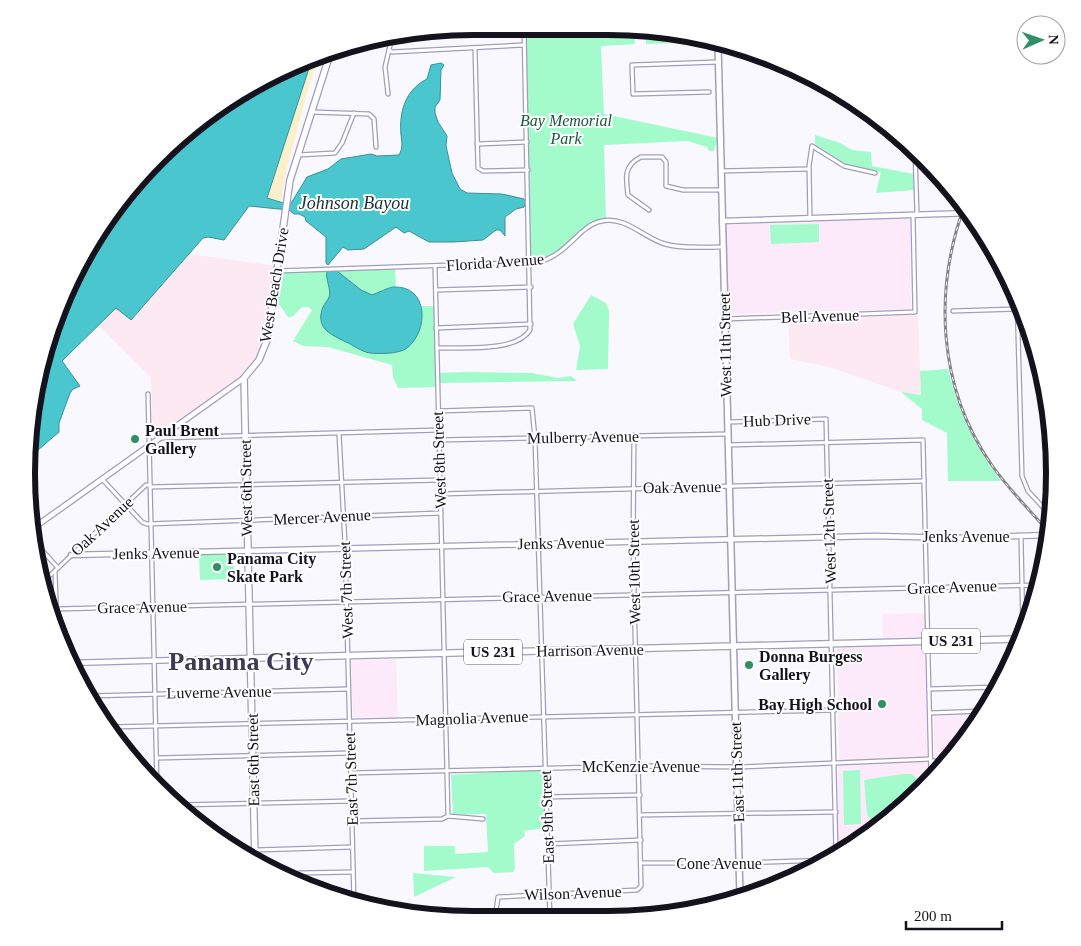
<svg xmlns="http://www.w3.org/2000/svg" width="1081" height="946" viewBox="0 0 1081 946" font-family="Georgia,serif">
  <style>
    .industrial { fill: #fde9f1 }
    .education { fill: #fce9f9 }
    .green { fill: #a3fbcc }
    .sand { fill: #faf0ca }
    .water { fill: #4ac6cf; stroke: #3a909a }
    .lines { fill: none; stroke-linecap: round; stroke-linejoin: round }
    .minor-casing { stroke: #a29dbc; stroke-width: 5.5 }
    .tertiary-casing { stroke: #a29dbc; stroke-width: 7 }
    .secondary-casing { stroke: #a29dbc; stroke-width: 8 }
    .primary-casing { stroke: #a29dbc; stroke-width: 8 }
    .minor { stroke: #fff; stroke-width: 3 }
    .tertiary { stroke: #fff; stroke-width: 4.5 }
    .secondary { stroke: #fff; stroke-width: 5 }
    .primary { stroke: #fff; stroke-width: 5.5 }
    .rail-casing { stroke: #84838c; stroke-width: 3 }
    .rail { stroke: #fff; stroke-width: 1; stroke-dasharray: 4; stroke-linecap: butt }
    .poi-dot { fill: #308f67; stroke: #fff; stroke-width: 2 }
    .labels { text-anchor: middle; dominant-baseline: central; stroke-width: 4; stroke-linejoin: round; paint-order: stroke }
    .shield { fill: #fff; stroke: #5a5961; stroke-width: 1 }
    .shield-label { font-size: 15px; font-weight: bold; fill: #14121d }
    .park-label { font-size: 16px; font-style: italic; fill: #14583a; stroke: #fff }
    .street-label { font-size: 16px; fill: #14121d; stroke: #fff }
    .poi-label { font-size: 16px; font-weight: bold; fill: #14121d; stroke: #fff; text-anchor: start }
    .water-label { font-size: 18px; font-style: italic; fill: #1b3132; stroke: #fff }
    .town-label { font-size: 26px; font-weight: bold; fill: #3e3954; stroke: #fff }
    .rim { fill: none; stroke: #14121d; stroke-width: 6 }
  </style>
  <rect width="100%" height="100%" fill="#f9f8ff"/>
  <g class="industrial">
    <polygon points="190,254 276,266 266,333 257,358 243,375 153,440 151,377 98,325 116,307 130,321"/>
    <polygon points="918,315 921,395 901,392 829,367 790,359 788,320"/>
  </g>
  <g class="education">
    <polygon points="907,217 910,221 911,309 728,314 727,225"/>
    <polygon points="926,613 924,636 883,638 882,614"/>
    <polygon points="911,646 922,646 925,650 927,757 844,761 839,759 837,648"/>
    <polygon points="396,659 398,717 353,717 351,661"/>
    <polygon points="983,713 951,757 934,757 934,716"/>
    <polygon points="927,760 929,781 880,827 838,854 838,764"/>
  </g>
  <g class="green">
    <path d="M525,28L634,32L635,44L601,46L604,114L718,138L714,151H709L707,147L687,141L604,145L606,218C576,222 570,254 535,260L531,257Z"/>
    <polygon points="646,33 695,35 714,42 646,44"/>
    <path d="M815,135L840,143L852,150L871,152L872,166L914,174V190L876,193L881,172C851,168 840,163 815,147Z"/>
    <polygon points="819,224 819,242 771,244 770,225"/>
    <polygon points="395,269 396,288 372,295 361,290 337,271"/>
    <path d="M327,271C325,282 331,287 330,295C328,303 322,311 320,321L368,353L422,314L421,306H434L436,387L398,388L393,377L392,365L328,347L303,346L293,341L312,310L308,307H302L292,317H288L276,300L279,272Z"/>
    <polygon points="591,295 606,303 609,311 608,369 576,370 580,346 573,324"/>
    <path d="M948,369C958,411 975,447 1001,481H948L947,433L922,420V409L901,392L921,395L920,371Z"/>
    <polygon points="465,372 532,373 558,378 571,376 577,381 439,383 439,373"/>
    <polygon points="234,554 234,579 200,580 199,555"/>
    <polygon points="543,769 545,828 524,831 525,836 514,844 515,869 513,872 494,873 488,867 424,871 424,846 455,846 455,854 488,852 486,814 453,815 451,775"/>
    <polygon points="860,770 861,824 844,825 843,771"/>
    <polygon points="903,774 911,774 919,780 920,790 878,827 867,815 864,780"/>
    <polygon points="413,873 456,877 414,897"/>
  </g>
  <path class="sand" d="M319,56C311,77 306,98 300,119C293,148 284,173 281,202L268,198L269,184L288,136L290,116L309,60Z"/>
  <g class="water">
    <path d="M312,59L267,198L290,205L307,177L328,169L341,159L371,154L377,156L399,155C403,148 402,143 401,135C399,112 405,90 427,79L431,65L441,63L444,65L441,70L440,100L435,107V113L438,122L447,136L446,146L452,173L460,189L467,193L502,194L524,199L526,202L524,207L516,209L505,217V236L500,230H496L483,240L454,242H429L409,231L404,233L396,227L364,249L348,250L343,247L328,265L326,263V237L306,221L305,217L299,214H294L289,210L249,206L224,240L208,237L203,238L131,320L116,308L62,361L80,386L73,389L70,393L59,423V432L30,457L35,386L60,302L118,201L179,137L275,72Z"/>
    <path d="M327,271H337L361,290L372,295C378,293 387,288 393,287C429,285 429,331 407,348C399,354 380,354 370,353C362,352 353,345 346,342C329,334 315,327 323,307C325,303 328,300 329,297C332,289 325,281 327,271Z"/>
  </g>
  <g class="lines">
    <g class="minor-casing">
      <g id="minor">
        <polyline points="475,49 478,168 483,171 528,170"/>
        <polyline points="389,50 392,52 524,45"/>
        <polyline points="709,92 633,94 632,65 718,62"/>
        <polyline points="388,94 385,67 392,37"/>
        <polyline points="312,112 369,114 374,119 376,147"/>
        <polyline points="477,144 527,142"/>
        <polyline points="915,151 917,214"/>
        <polyline points="298,155 335,153 342,143 354,113"/>
        <polyline points="721,171 809,169"/>
        <path d="M649,210L628,195C626,178 623,166 641,157H662L666,162V186L683,190H722"/>
        <polyline points="810,219 809,166 812,146 844,166 875,173"/>
        <polyline points="435,266 448,816"/>
        <path d="M277,271L539,262C569,254 579,225 602,221C626,216 644,238 665,244C684,249 704,247 723,247"/>
        <polyline points="436,290 531,287"/>
        <polyline points="1017,297 1022,476 1028,491 1051,516"/>
        <polyline points="953,311 1017,309"/>
        <polyline points="725,319 915,312 913,215"/>
        <polyline points="436,328 531,324"/>
        <path d="M437,348C460,347 516,353 530,330L524,28"/>
        <polyline points="148,394 157,786"/>
        <polyline points="438,411 532,408 535,438 550,919"/>
        <polyline points="728,422 826,419 836,854"/>
        <polyline points="339,434 345,543 354,903"/>
        <polyline points="161,438 439,430"/>
        <polyline points="439,440 728,434"/>
        <polyline points="728,445 923,440 931,779"/>
        <polyline points="102,479 142,522 147,524 441,513"/>
        <polyline points="150,487 440,480"/>
        <polyline points="440,494 924,481"/>
        <polyline points="33,534 42,550 58,568"/>
        <polyline points="1021,536 1023,635"/>
        <polyline points="55,571 57,629"/>
        <polyline points="41,584 146,485 150,485"/>
        <polyline points="56,609 1039,585"/>
        <polyline points="929,689 999,687"/>
        <polyline points="89,696 348,689"/>
        <polyline points="930,713 984,711"/>
        <polyline points="110,727 835,710"/>
        <polyline points="157,758 350,753"/>
        <polyline points="931,761 949,761"/>
        <polyline points="351,773 639,766 740,767 931,759"/>
        <polyline points="148,778 157,778"/>
        <polyline points="546,797 640,795"/>
        <polyline points="177,805 351,801"/>
        <polyline points="640,815 836,812"/>
        <polyline points="352,821 442,819 448,816 483,819"/>
        <polyline points="548,844 641,840"/>
        <polyline points="256,850 352,847"/>
        <polyline points="641,863 743,863 827,860"/>
        <polyline points="299,873 353,872"/>
        <polyline points="332,895 353,894"/>
        <polyline points="452,919 488,916 495,918"/>
        <polyline points="495,919 498,897 637,890 641,886 633,547 634,435"/>
      </g>
    </g>
    <g class="tertiary-casing">
      <g id="tertiary">
        <polyline points="722,221 970,213"/>
        <polyline points="32,529 244,378"/>
        <polyline points="71,555 874,536 955,538 1050,535"/>
        <polyline points="69,663 250,658"/>
      </g>
    </g>
    <g class="secondary-casing">
      <polyline id="secondary" points="718,44 740,898"/>
    </g>
    <g class="primary-casing">
      <g id="primary">
        <polyline points="250,658 1021,639"/>
        <polyline points="255,861 244,378 259,360 267,340 290,180 331,51"/>
      </g>
    </g>
    <use href="#minor" class="minor"/>
    <use href="#tertiary" class="tertiary"/>
    <use href="#secondary" class="secondary"/>
    <use href="#primary" class="primary"/>
    <g class="rail-casing">
      <path id="rail" d="M965,204C933,291 938,387 991,464C1008,489 1031,511 1050,534"/>
    </g>
    <use href="#rail" class="rail"/>
  </g>
  <g class="poi-dot">
    <circle cx="135" cy="439" r="5"/>
    <circle cx="217" cy="567" r="5"/>
    <circle cx="749" cy="665" r="5"/>
    <circle cx="882" cy="704" r="5"/>
  </g>
  <g class="labels">
    <g class="shield">
      <rect x="922" y="628.5" width="58" height="25" rx="4"/>
      <rect x="464" y="639.5" width="58" height="25" rx="4"/>
    </g>
    <g class="shield-label">
      <text x="951" y="641">US 231</text>
      <text x="493" y="652">US 231</text>
    </g>
    <g class="park-label">
      <text x="566" y="120">Bay Memorial<tspan x="566" dy="18">Park</tspan></text>
    </g>
    <g class="street-label">
      <text transform="translate(495 262) rotate(-4)">Florida Avenue</text>
      <text transform="translate(274 285) rotate(-81)">West Beach Drive</text>
      <text transform="translate(820 316) rotate(-2)">Bell Avenue</text>
      <text transform="translate(725 345) rotate(-91)">West 11th Street</text>
      <text transform="translate(777 420) rotate(-2)">Hub Drive</text>
      <text transform="translate(583 437) rotate(-1)">Mulberry Avenue</text>
      <text transform="translate(439 460) rotate(-92)">West 8th Street</text>
      <text transform="translate(682 487) rotate(-1)">Oak Avenue</text>
      <text transform="translate(246 488) rotate(-91)">West 6th Street</text>
      <text transform="translate(322 517) rotate(-3)">Mercer Avenue</text>
      <text transform="translate(102 526) rotate(-43)">Oak Avenue</text>
      <text transform="translate(829 531) rotate(-92)">West 12th Street</text>
      <text x="966" y="536">Jenks Avenue</text>
      <text transform="translate(561 543) rotate(-1)">Jenks Avenue</text>
      <text transform="translate(156 553) rotate(-1)">Jenks Avenue</text>
      <text transform="translate(634 572) rotate(-91)">West 10th Street</text>
      <text transform="translate(952 587) rotate(-2)">Grace Avenue</text>
      <text transform="translate(346 590) rotate(-92)">West 7th Street</text>
      <text transform="translate(547 596) rotate(-1)">Grace Avenue</text>
      <text transform="translate(142 607) rotate(-1)">Grace Avenue</text>
      <text transform="translate(590 650) rotate(-1)">Harrison Avenue</text>
      <text transform="translate(219 692) rotate(-1)">Luverne Avenue</text>
      <text transform="translate(472 718) rotate(-2)">Magnolia Avenue</text>
      <text transform="translate(253 760) rotate(-91)">East 6th Street</text>
      <text x="641" y="766">McKenzie Avenue</text>
      <text transform="translate(737 772) rotate(-92)">East 11th Street</text>
      <text transform="translate(351 779) rotate(-92)">East 7th Street</text>
      <text transform="translate(547 817) rotate(-92)">East 9th Street</text>
      <text x="719" y="863">Cone Avenue</text>
      <text transform="translate(573 893) rotate(-2)">Wilson Avenue</text>
    </g>
    <g class="poi-label">
      <text x="145" y="430">Paul Brent<tspan x="145" dy="18">Gallery</tspan></text>
      <text x="227" y="558">Panama City<tspan x="227" dy="18">Skate Park</tspan></text>
      <text x="759" y="656">Donna Burgess<tspan x="759" dy="18">Gallery</tspan></text>
      <text x="872" y="704" text-anchor="end">Bay High School</text>
    </g>
    <g class="water-label">
      <text x="354" y="203">Johnson Bayou</text>
    </g>
    <g class="town-label">
      <text x="241" y="661">Panama City</text>
    </g>
  </g>
  <path d="M0 0H1081V946H0ZM473 35H608A438 438 0 0 1 1046 473V473A438 438 0 0 1 608 911H473A438 438 0 0 1 35 473V473A438 438 0 0 1 473 35Z" fill="#fff" fill-rule="evenodd"/>
  <path class="rim" d="M473 35H608A438 438 0 0 1 1046 473V473A438 438 0 0 1 608 911H473A438 438 0 0 1 35 473V473A438 438 0 0 1 473 35Z"/>
  <g transform="translate(1041 40) rotate(88)"><circle r="24" fill="#ffffff" stroke="#a1a0a5"/>
  <path d="M0-4L9 19L0 12L-9 19Z" fill="#308f67"/>
  <text y="-8" font-size="14" font-weight="bold" text-anchor="middle" fill="#14121d">N</text>
  </g>
  <path d="M906 921v8h96v-8" fill="none" stroke="#14121d" stroke-width="2.5"/>
  <text x="914" y="921" font-size="15" fill="#14121d" stroke="#ffffff" stroke-width="4" paint-order="stroke">200 m</text>
</svg>
